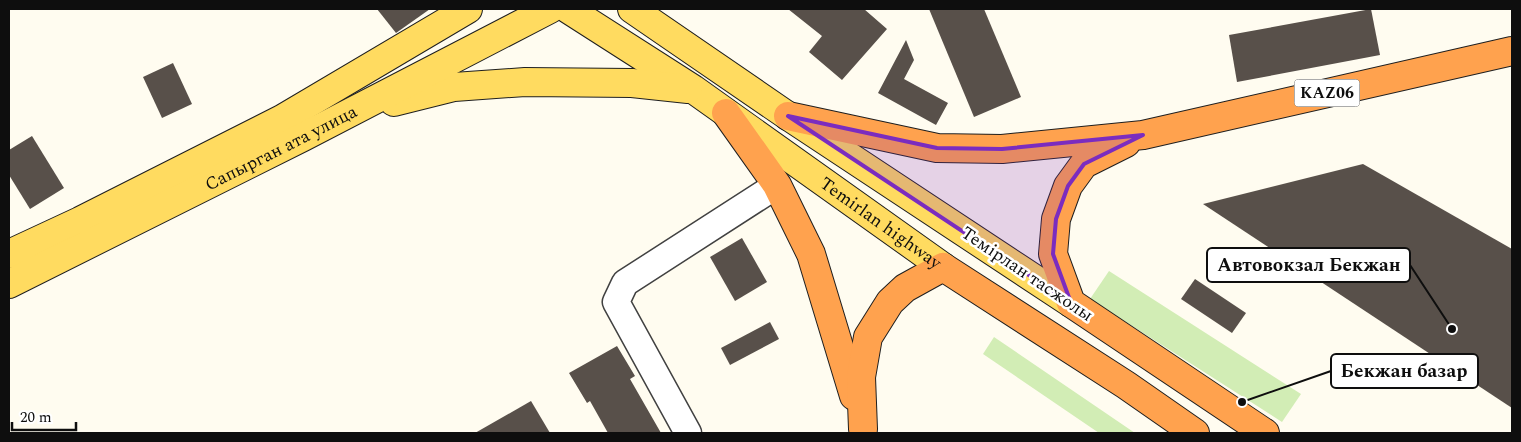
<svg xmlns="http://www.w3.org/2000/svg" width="1521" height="442" viewBox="0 0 1521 442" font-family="Spectral,serif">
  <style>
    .green { fill: #d2edb5 }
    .building { fill: #58504a }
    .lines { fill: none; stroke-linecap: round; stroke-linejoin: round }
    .minor-casing { stroke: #414141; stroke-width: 29 }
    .major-casing { stroke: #1f1f1f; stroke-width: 30 }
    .highway-casing { stroke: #1f1f1f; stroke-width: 30 }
    .minor { stroke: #fff; stroke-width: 26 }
    .major { stroke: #ffdb60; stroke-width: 28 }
    .highway { stroke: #ffa24e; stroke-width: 28 }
    .marked { fill: #7b2cbf; fill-opacity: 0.2; stroke: #7b2cbf; stroke-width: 4; stroke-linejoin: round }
    .labels { text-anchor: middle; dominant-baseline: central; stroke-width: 5; stroke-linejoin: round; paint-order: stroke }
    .shield { fill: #fff; stroke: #565656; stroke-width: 1 }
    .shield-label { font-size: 16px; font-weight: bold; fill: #0e0e0e }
    .street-label { font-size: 18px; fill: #0e0e0e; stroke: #fff }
    .leader { fill: none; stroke: #0e0e0e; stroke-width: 2 }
    .callout-dot { fill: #0e0e0e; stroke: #fff; stroke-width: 2 }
    .callout { fill: #fff; stroke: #0e0e0e; stroke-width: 2 }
    .callout-label { font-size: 19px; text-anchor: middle; font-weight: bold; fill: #0e0e0e }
  </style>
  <rect width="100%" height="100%" fill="#fffcf0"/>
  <g class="green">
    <polygon points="1109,271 1301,394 1282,422 1090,299"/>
    <polygon points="994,337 1135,433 1099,433 983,354"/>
  </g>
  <g class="building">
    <polygon points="377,9 430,9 396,33"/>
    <polygon points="788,9 864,9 887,29 842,80 809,52 822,36"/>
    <polygon points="929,9 984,9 1021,97 974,117"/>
    <polygon points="1371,9 1380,55 1237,82 1229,35"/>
    <polygon points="906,40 914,60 904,79 948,103 936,125 878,93"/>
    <polygon points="173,63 192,104 162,118 143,77"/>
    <polygon points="32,136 64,188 30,209 9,175 9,150"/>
    <polygon points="1363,164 1512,249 1512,408 1203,204"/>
    <polygon points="742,238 767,282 735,301 710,257"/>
    <polygon points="1195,279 1246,313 1232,333 1181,299"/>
    <polygon points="770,322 779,339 730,365 721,348"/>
    <polygon points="617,346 635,376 630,379 661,433 608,433 590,401 587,403 569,373"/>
    <polygon points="531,401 550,433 475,433"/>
  </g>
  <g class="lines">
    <g class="minor-casing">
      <polyline id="minor" points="688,433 616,302 625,283 777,185"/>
    </g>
    <g class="major-casing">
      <g id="major">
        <path id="s1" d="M568,9L693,89L943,267"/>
        <polyline points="632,9 788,116 1071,303"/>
        <polyline points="394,102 454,87 525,82 632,83 688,89"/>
        <polyline points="9,254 80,221 282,119 468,9"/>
        <path id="s2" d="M9,284L303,137L550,9"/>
      </g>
    </g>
    <g class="highway-casing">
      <g id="highway">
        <polyline points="726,113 777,185 811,254 854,396"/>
        <polyline points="788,116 937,148 1002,149 1143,135 1512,51"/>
        <polyline points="1126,143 1084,164 1068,186 1056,219 1053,254 1071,303 1265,433"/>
        <polyline points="863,429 861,377 868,337 890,302 905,288 943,267 1126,385 1195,433"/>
      </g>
    </g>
    <use href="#minor" class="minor"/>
    <use href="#major" class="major"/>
    <use href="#highway" class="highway"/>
  </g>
  <path class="marked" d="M788,116L937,148L1002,149L1143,135L1084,164L1068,186L1056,219L1053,254L1071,303Z"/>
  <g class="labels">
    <rect class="shield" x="1294.5" y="79.5" width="65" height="27" rx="4"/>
    <g class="shield-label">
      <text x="1327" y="93">KАZ06</text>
    </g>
    <g class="street-label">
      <text stroke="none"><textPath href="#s2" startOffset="304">Сапырган ата улица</textPath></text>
      <text stroke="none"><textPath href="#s1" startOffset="379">Temirlan highway</textPath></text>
      <text transform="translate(1027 274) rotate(34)">Темірлан тасжолы</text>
    </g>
  </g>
  <path class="leader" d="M1452 329L1410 265M1242 402L1331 371"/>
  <g class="callout-dot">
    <circle cx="1452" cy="329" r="5"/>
    <circle cx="1242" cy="402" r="5"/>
  </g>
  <g class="callout">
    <rect x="1207" y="248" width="203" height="34" rx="5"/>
    <rect x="1331" y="354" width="147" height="34" rx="5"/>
  </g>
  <g class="callout-label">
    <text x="1309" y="271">Автовокзал Бекжан</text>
    <text x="1404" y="377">Бекжан базар</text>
  </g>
  <rect width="1521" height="442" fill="none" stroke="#0e0e0e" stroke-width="20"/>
  <path d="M12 422v8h64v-8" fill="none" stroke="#0e0e0e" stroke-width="2.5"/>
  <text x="20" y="422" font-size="15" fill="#0e0e0e" stroke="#ffffff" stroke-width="4" paint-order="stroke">20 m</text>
</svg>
